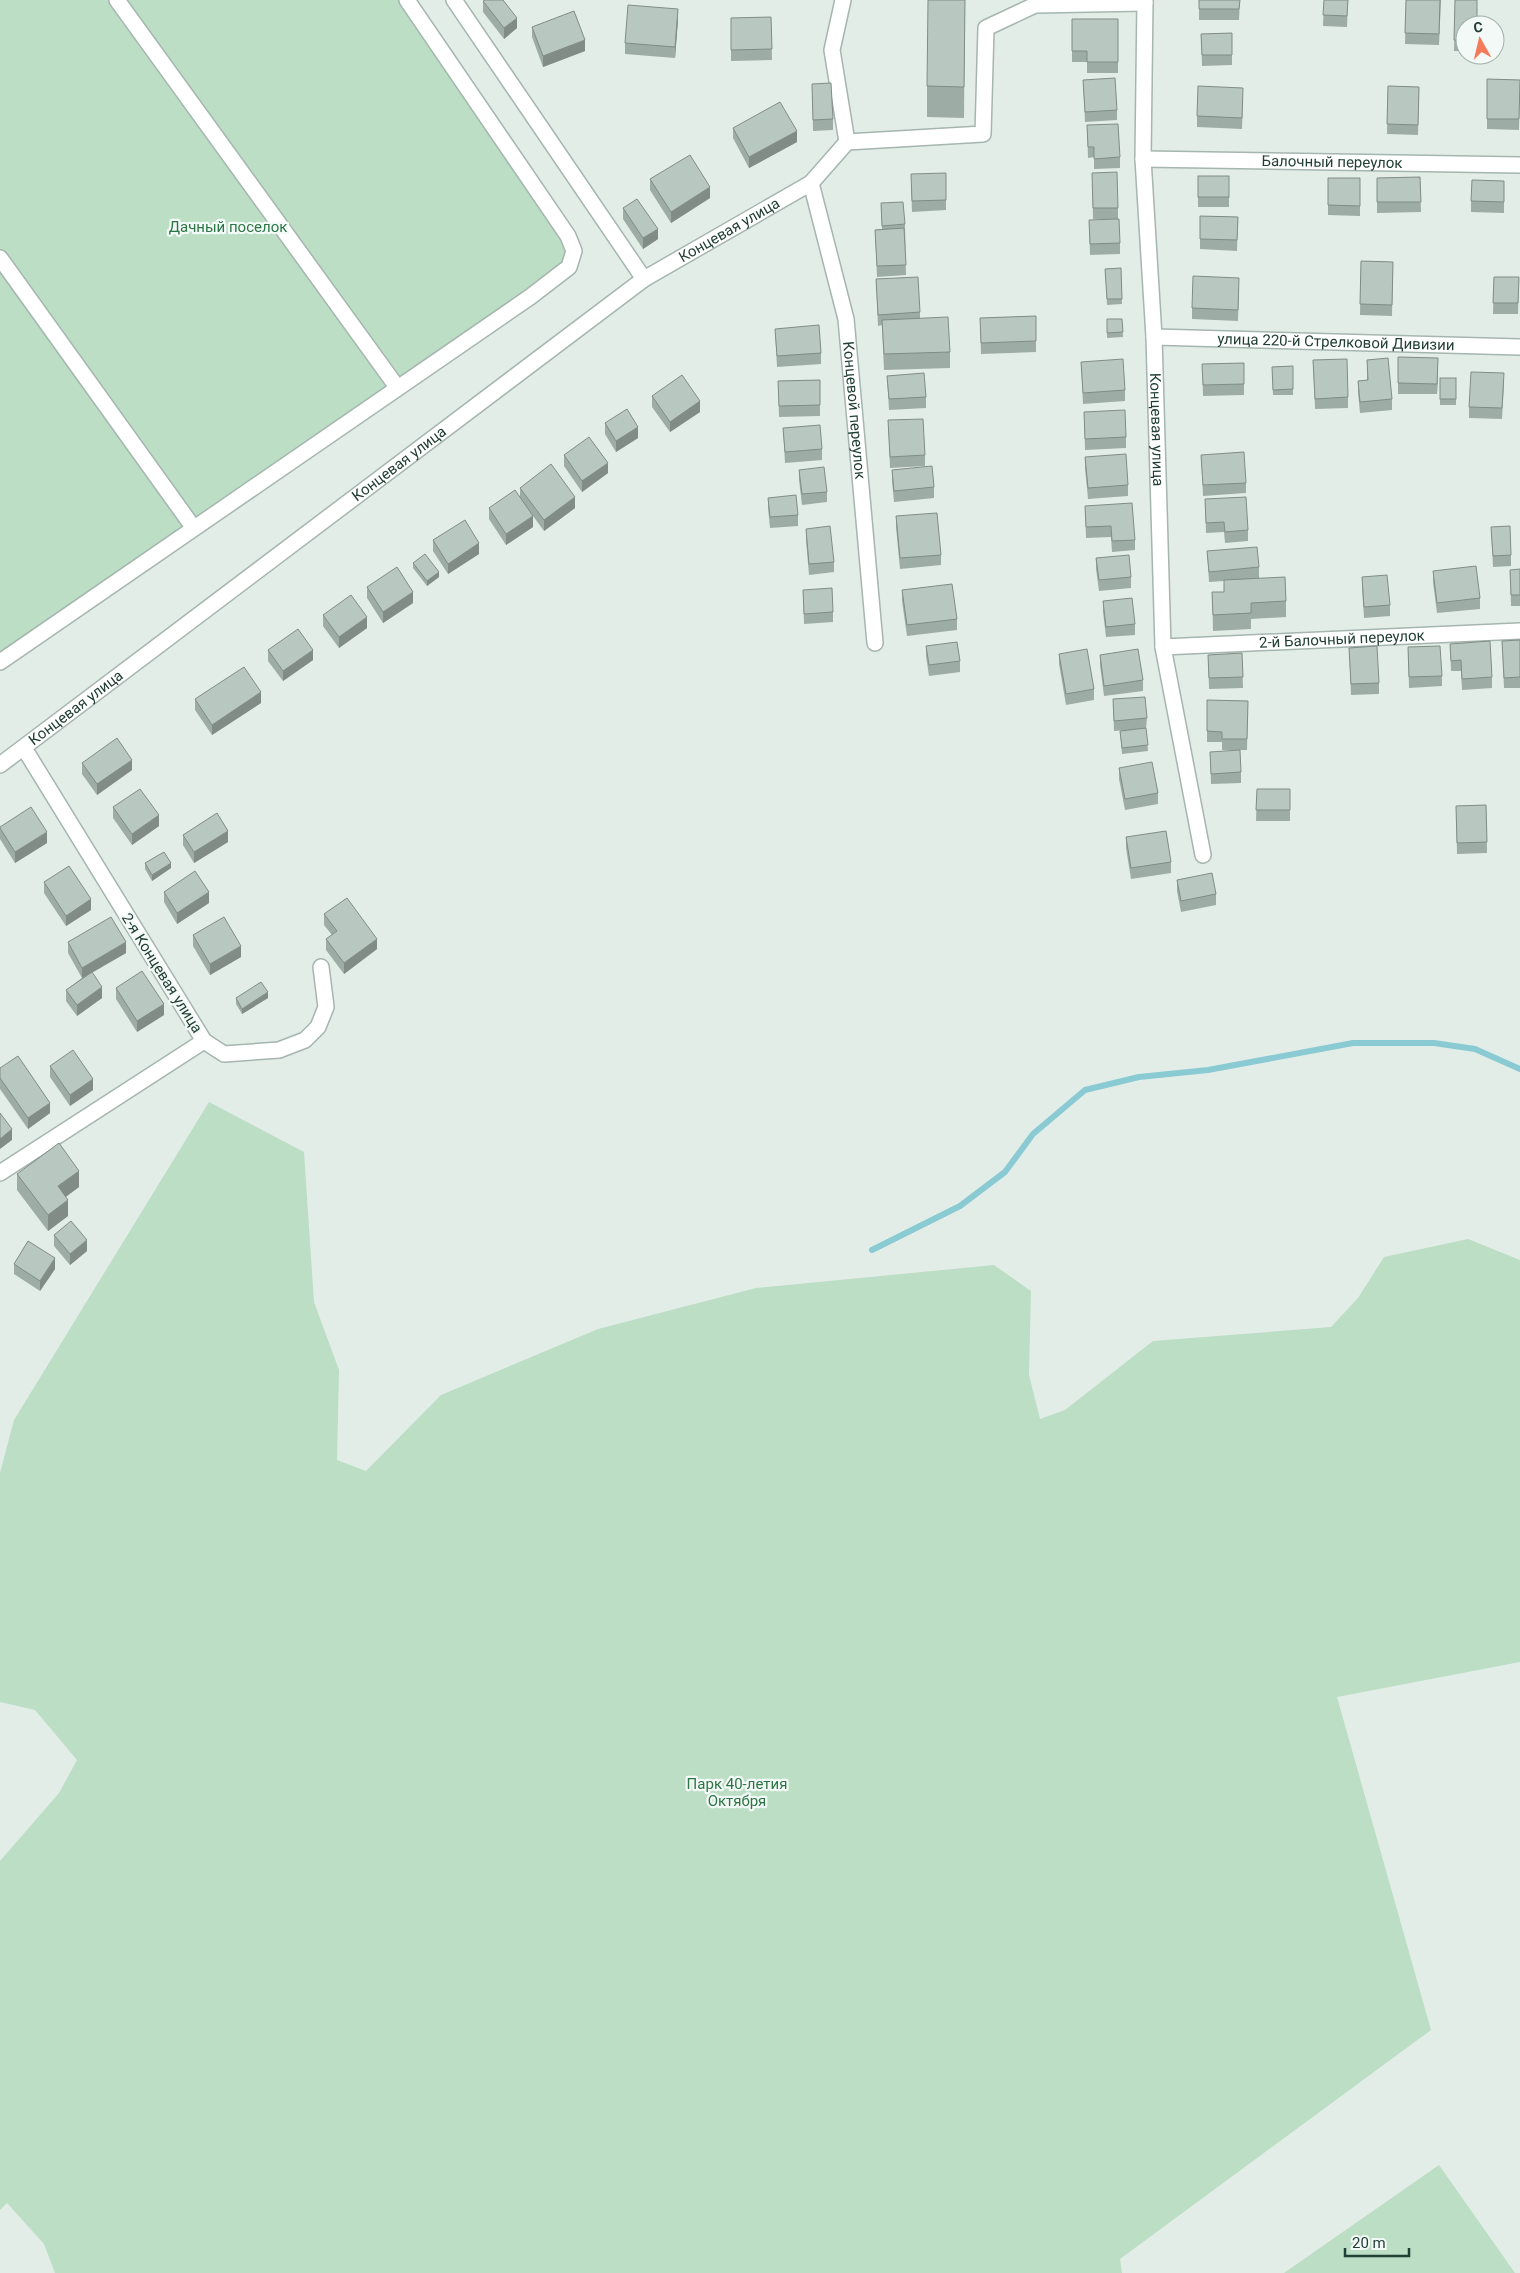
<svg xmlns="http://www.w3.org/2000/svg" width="1520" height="2273" viewBox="0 0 1520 2273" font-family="Roboto,sans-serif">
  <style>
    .green { fill: #bbdec4 }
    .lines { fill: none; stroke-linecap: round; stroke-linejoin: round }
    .stream { stroke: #8acad3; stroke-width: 6 }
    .minor-casing { stroke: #a5b5af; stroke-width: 18 }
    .minor { stroke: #fff; stroke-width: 15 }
    .wall { fill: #9eaca6 }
    .shaded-wall { fill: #818c87 }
    .building { fill: #b8c8c1; stroke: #818c87 }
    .labels { text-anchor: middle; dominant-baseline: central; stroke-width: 4.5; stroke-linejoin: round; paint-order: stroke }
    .street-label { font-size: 15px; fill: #223f36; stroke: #f3f9f6 }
    .park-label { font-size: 15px; fill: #2c7646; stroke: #f3f9f6 }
  </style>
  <rect width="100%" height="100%" fill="#e3ede8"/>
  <g class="green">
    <polygon points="0,0 407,0 568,236 569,267 0,662"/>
    <polygon points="209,1102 304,1152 314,1302 339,1370 337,1460 366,1471 441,1395 598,1329 756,1288 994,1265 1031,1291 1029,1375 1040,1419 1065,1410 1153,1341 1331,1327 1358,1298 1384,1257 1468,1239 1520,1260 1520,1662 1337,1697 1431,2030 1120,2259 1122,2273 55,2273 44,2244 7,2203 0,2210 0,1861 59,1793 77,1760 35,1710 0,1702 0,1473 14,1420"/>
    <polygon points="1439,2165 1515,2273 1284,2273"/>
  </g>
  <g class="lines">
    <polyline class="stream" points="872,1250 960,1206 1005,1172 1033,1134 1085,1090 1139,1077 1208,1070 1353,1043 1434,1043 1475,1049 1520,1069"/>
    <g class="minor-casing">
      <g id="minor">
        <polyline points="117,0 397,387"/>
        <polyline points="454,0 644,279"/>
        <polyline points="843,0 832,50 847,142"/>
        <path id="s1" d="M1145,0L1143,159L1154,337L1163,647L1203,855"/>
        <path id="s2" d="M1143,159L1520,165"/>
        <path id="s3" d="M811,183L846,319L875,643"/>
        <polyline points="0,258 193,527"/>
        <path id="s4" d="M1154,337L1520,347"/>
        <path id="s5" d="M1163,647L1520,631"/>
        <polyline points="0,662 530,297 569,267 574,251 568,236 407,0"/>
        <path id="s6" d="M0,765L644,279L811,183L847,142L983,134L986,28L1035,5L1145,3"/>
        <polyline points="204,1041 224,1054 279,1050 305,1040 318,1027 326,1007 321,967"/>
        <polyline points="0,1173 204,1041 24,748"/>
      </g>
    </g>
    <use href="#minor" class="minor"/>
  </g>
  <g class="wall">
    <polygon points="965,0 964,118 927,117 927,86"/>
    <polygon points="1199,0 1240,0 1239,20 1199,20"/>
    <polygon points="1324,0 1348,0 1347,27 1323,26"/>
    <polygon points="1406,0 1441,0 1439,45 1405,44"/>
    <polygon points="1455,0 1465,25 1465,51 1454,51"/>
    <polygon points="483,1 517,28 504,39 483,12"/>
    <polygon points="771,17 772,60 731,61 731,18"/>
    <polygon points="1072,19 1118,19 1118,73 1087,73 1087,62 1072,62"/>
    <polygon points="678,20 675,58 625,54 625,43"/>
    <polygon points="532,27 585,51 543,67 532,37"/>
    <polygon points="1232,33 1232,65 1202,66 1201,34"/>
    <polygon points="1487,79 1520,80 1519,130 1487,129"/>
    <polygon points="1083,80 1117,110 1117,120 1085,122"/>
    <polygon points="812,84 833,119 833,130 813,131"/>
    <polygon points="1388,86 1419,87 1418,135 1387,134"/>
    <polygon points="1243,99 1242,129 1197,127 1197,116"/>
    <polygon points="1087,125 1120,157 1120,168 1094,169 1094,157 1088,158"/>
    <polygon points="733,128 797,142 749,168 733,138"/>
    <polygon points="1092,173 1118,208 1118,219 1093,219"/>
    <rect x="1198" y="176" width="31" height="31"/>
    <polygon points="1420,177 1421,212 1377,213 1377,178"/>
    <polygon points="1328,178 1360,178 1360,216 1328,215"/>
    <polygon points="650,179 710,198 671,223 650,190"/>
    <polygon points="1504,181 1504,213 1471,212 1471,201"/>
    <polygon points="911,185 946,200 946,210 912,212"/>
    <polygon points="881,203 905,224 906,275 877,277 875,230 882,229"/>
    <polygon points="623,208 658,239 643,249 623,219"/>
    <polygon points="1200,216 1238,217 1237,251 1200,249"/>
    <polygon points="1089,220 1120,243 1120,254 1090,255"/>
    <polygon points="1361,261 1393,262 1392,316 1360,315"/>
    <polygon points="1121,268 1122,304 1107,305 1105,269"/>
    <polygon points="1494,277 1519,277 1518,314 1493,314"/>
    <polygon points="876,279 920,312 920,319 950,352 950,368 884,370 882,325 878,326"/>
    <polygon points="1239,288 1238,321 1192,319 1192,308"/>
    <polygon points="1036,316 1036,352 981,354 980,318"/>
    <polygon points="1107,319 1122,319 1123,337 1107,338"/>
    <polygon points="775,329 821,353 821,364 777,367"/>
    <polygon points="1398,357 1438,369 1437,394 1398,394"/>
    <polygon points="1313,360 1348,397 1348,408 1315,409"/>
    <polygon points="1367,360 1392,399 1392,410 1360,413 1358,392 1358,381 1367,380"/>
    <polygon points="1081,362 1125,390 1125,401 1083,404"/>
    <polygon points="1244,363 1244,395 1203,396 1202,364"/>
    <polygon points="1293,366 1293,395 1273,395 1272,367"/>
    <polygon points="887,376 926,397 926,408 889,410"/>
    <rect x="1440" y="378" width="16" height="27"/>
    <polygon points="820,380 820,416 779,417 778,381"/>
    <polygon points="1504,384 1502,419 1469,418 1469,407"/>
    <polygon points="652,396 700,412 670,432 652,407"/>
    <polygon points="1084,412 1126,437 1126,448 1085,450"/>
    <polygon points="888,420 925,455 925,466 890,468"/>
    <polygon points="605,423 638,438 616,452 605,434"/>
    <polygon points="783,428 822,449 822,460 785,463"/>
    <polygon points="564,455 608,473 582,492 564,466"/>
    <polygon points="1201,455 1246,483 1246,493 1203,496"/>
    <polygon points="1085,457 1128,485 1128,496 1088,499 1085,468"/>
    <polygon points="799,470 827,492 827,502 802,505 799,480"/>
    <polygon points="892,470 934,487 934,498 894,502 892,481"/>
    <polygon points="520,488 575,508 544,531 533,516 533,527 506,545 489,519 489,508 520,496"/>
    <polygon points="768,498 798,515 798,526 770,528 768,508"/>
    <polygon points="1205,499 1248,530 1248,541 1225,543 1224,532 1206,533"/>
    <polygon points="1085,506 1135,540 1135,550 1112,552 1111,537 1086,538"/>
    <polygon points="896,516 941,555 941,565 900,569 896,527"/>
    <polygon points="1491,527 1511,555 1511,566 1493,567"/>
    <polygon points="806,529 834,562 834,572 809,575 806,540"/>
    <polygon points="433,540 479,554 448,574 433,551"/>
    <polygon points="1207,551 1259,567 1259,578 1286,601 1286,617 1251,619 1251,629 1213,631 1212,592 1224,592 1224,581 1209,582"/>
    <polygon points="1096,558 1131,577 1131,588 1099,591 1096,569"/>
    <polygon points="413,563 439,577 427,586 413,568"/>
    <polygon points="1520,569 1520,606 1511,606 1510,570"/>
    <polygon points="1433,571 1480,598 1480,609 1437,613 1433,582"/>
    <polygon points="1362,577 1390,605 1390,616 1364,618 1362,588"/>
    <polygon points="367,587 413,603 383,623 367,598"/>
    <polygon points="803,590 833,612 833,622 804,624"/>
    <polygon points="902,590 957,619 957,630 907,636 902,601"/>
    <polygon points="1103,601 1135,624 1135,635 1106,637 1103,612"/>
    <polygon points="323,615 367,628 339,648 323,626"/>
    <polygon points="1520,640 1520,688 1504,688 1502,641"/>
    <polygon points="1450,644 1492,677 1492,688 1462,690 1461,671 1451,671"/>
    <polygon points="926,646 960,661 960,672 929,676 926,656"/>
    <polygon points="1408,647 1442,676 1442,686 1409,688"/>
    <polygon points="1349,648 1379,683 1379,694 1351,695"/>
    <polygon points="268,650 313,660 283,681 268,661"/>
    <polygon points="1242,653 1243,688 1209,689 1208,655"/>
    <polygon points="1059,654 1094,689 1094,700 1066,705 1059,664"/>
    <polygon points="1100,655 1143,680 1143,691 1104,696 1100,665"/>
    <polygon points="195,699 261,703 212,735 195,710"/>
    <polygon points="1113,699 1147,718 1146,729 1148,751 1122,754 1120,731 1128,730 1114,731"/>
    <polygon points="1207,700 1248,701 1247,750 1222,750 1222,742 1207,742"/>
    <polygon points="1210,752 1241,772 1241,783 1211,784"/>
    <polygon points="82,763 132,770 97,795 82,774"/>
    <polygon points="1119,768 1158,793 1158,804 1125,810 1119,779"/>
    <polygon points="1257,789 1290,789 1290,821 1256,821"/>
    <polygon points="1486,805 1487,853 1457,854 1456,806"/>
    <polygon points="113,807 159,826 132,845 113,818"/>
    <polygon points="0,827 47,843 15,863 0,839"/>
    <polygon points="183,835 228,842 194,863 183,845"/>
    <polygon points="1126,837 1171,862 1171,873 1131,879 1126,848"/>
    <polygon points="145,863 171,868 152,881 145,869"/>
    <polygon points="1177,880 1216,894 1216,905 1181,912 1177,891"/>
    <polygon points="44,882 91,910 66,926 44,893"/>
    <polygon points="164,892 209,903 177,924 164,902"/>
    <polygon points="324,914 377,949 344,974 326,950 326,939 332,935 324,925"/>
    <polygon points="193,935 241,957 210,975 193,946"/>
    <polygon points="68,942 126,953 92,973 102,998 77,1016 66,1001 66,990 82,978 68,953"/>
    <polygon points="116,988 164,1015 137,1032 116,999"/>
    <polygon points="236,998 268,998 242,1014 236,1004"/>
    <polygon points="50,1066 93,1090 70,1106 50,1077"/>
    <polygon points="0,1068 50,1113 28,1129 0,1089"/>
    <polygon points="17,1174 79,1187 66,1197 68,1216 48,1231 17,1190"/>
    <polygon points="54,1235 87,1251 70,1265 54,1246"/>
    <polygon points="14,1264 55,1269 40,1291 14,1274"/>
  </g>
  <g class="shaded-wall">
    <polygon points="678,9 678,20 675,58 675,47"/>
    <polygon points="517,18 517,28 504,39 504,28"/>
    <polygon points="585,40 585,51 543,67 543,56"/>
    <polygon points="797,131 797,142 749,168 749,157"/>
    <polygon points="710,187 710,198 671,223 671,212"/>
    <polygon points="658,229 658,239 643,249 643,238"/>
    <polygon points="1438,358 1438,369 1437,394 1437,384"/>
    <polygon points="700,401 700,412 670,432 670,422"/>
    <polygon points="638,427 638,438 616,452 616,441"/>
    <polygon points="608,463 608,473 582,492 582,481"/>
    <polygon points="575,497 575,508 544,531 544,520"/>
    <polygon points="533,516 533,527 506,545 506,534"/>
    <polygon points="479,543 479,554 448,574 448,564"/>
    <polygon points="439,572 439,577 427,586 427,581"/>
    <polygon points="413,592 413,603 383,623 383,612"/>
    <polygon points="367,617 367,628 339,648 339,637"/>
    <polygon points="313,650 313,660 283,681 283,671"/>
    <polygon points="261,692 261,703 212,735 212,725"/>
    <polygon points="132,760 132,770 97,795 97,784"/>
    <polygon points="159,815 159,826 132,845 132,834"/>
    <polygon points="228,831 228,842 194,863 194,852"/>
    <polygon points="47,832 47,843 15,863 15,852"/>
    <polygon points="171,863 171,868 152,881 152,875"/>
    <polygon points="209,892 209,903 177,924 177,913"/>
    <polygon points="91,899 91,910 66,926 66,916"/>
    <polygon points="377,939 377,949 344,974 344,963"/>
    <polygon points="126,942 126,953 82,978 82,968"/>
    <polygon points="241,946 241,957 210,975 210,964"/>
    <polygon points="102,987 102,998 77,1016 77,1005"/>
    <polygon points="268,992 268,998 242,1014 242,1009"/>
    <polygon points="164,1004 164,1015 137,1032 137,1021"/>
    <polygon points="93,1079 93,1090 70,1106 70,1095"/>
    <polygon points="50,1103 50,1113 28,1129 28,1118"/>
    <polygon points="12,1129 12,1140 0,1149 0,1139"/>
    <polygon points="79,1171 79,1187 58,1202 58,1186"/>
    <polygon points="68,1200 68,1216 48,1231 48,1215"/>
    <polygon points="87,1240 87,1251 70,1265 70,1254"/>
    <polygon points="55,1258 55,1269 40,1291 40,1281"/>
  </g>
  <g class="building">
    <polygon points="485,0 503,0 517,18 504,28 483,1"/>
    <polygon points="928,0 965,0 964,87 927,86"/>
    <polygon points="1199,0 1240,0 1239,9 1199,9"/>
    <polygon points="1324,0 1348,0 1347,16 1323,15"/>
    <polygon points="1406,0 1440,0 1439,34 1405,33"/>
    <polygon points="1455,0 1477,0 1477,25 1465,25 1465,41 1454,40"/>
    <polygon points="628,5 678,9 675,47 625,43"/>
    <polygon points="574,11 585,40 543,56 532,27"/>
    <polygon points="771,17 772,49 731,50 731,18"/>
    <polygon points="1072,19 1118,19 1118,62 1087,62 1087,51 1072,51"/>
    <polygon points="1232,33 1232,55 1202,55 1201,34"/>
    <polygon points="1115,78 1117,110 1085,112 1083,80"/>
    <polygon points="1487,79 1520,80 1519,119 1487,119"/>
    <polygon points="831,83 833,119 813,120 812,84"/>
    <polygon points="1198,86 1243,88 1242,118 1197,116"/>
    <polygon points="1388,86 1419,87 1418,125 1387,124"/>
    <polygon points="780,102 797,131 749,157 733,128"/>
    <polygon points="1118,124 1120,157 1094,159 1094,147 1088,147 1087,125"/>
    <polygon points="690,155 710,187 671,212 650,179"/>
    <polygon points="1117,172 1118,208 1093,208 1092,173"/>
    <polygon points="946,173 946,200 912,201 911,174"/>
    <rect x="1198" y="176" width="31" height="21"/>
    <polygon points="1420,177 1421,202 1377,202 1377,178"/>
    <polygon points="1328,178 1360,178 1360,206 1328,205"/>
    <polygon points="1472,180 1504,181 1504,202 1471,201"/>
    <polygon points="637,199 658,229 643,238 623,208"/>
    <polygon points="903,202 905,224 882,226 881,203"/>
    <polygon points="1200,216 1238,217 1237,240 1200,239"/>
    <polygon points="1119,219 1120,243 1090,244 1089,220"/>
    <polygon points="904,228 906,265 877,266 875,230"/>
    <polygon points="1361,261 1393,262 1392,305 1360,304"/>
    <polygon points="1121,268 1122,299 1107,299 1105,269"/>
    <polygon points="1193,276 1239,278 1238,310 1192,308"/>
    <polygon points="918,277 920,312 878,315 876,279"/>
    <polygon points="1494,277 1519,277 1518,303 1493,303"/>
    <polygon points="1036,316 1036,341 981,343 980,318"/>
    <polygon points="948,317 950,352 884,354 882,320"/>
    <polygon points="1107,319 1122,319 1123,332 1107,333"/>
    <polygon points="819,325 821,353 777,356 775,329"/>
    <polygon points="1398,357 1438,358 1437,384 1398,383"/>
    <polygon points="1388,358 1392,399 1360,402 1358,381 1368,380 1367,360"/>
    <polygon points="1123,359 1125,390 1083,393 1081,362"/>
    <polygon points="1347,359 1348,397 1315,399 1313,360"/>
    <polygon points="1244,363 1244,384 1203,385 1202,364"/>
    <polygon points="1293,366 1293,389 1273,390 1272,367"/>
    <polygon points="1471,372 1504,373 1502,408 1469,407"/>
    <polygon points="924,373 926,397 889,399 887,376"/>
    <polygon points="682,375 700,401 670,422 652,396"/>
    <rect x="1440" y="378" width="16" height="21"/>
    <polygon points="820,380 820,405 779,406 778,381"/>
    <polygon points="627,409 638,427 616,441 605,423"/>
    <polygon points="1125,410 1126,437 1085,439 1084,412"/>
    <polygon points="923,419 925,455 890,457 888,420"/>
    <polygon points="820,425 822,449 785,452 783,428"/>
    <polygon points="589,437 608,463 582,481 564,455"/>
    <polygon points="1244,452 1246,483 1203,485 1201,455"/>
    <polygon points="1126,454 1128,485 1088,488 1085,457"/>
    <polygon points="551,464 575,497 544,520 520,488"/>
    <polygon points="932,466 934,487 894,491 892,470"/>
    <polygon points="824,467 827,492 802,494 799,470"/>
    <polygon points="515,490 533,516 506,534 489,508"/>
    <polygon points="796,495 798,515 770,517 768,498"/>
    <polygon points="1246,497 1248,530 1225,532 1224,522 1206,523 1205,499"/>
    <polygon points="1132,503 1135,540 1112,541 1111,526 1086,527 1085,506"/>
    <polygon points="937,513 941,555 900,558 896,516"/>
    <polygon points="465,520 479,543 448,564 433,540"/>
    <polygon points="830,526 834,562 809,564 806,529"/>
    <polygon points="1510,526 1511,555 1493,556 1491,527"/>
    <polygon points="1257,547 1259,567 1209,572 1207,551"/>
    <polygon points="425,554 439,572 427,581 413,563"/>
    <polygon points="1129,555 1131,577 1099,580 1096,558"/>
    <polygon points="1476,566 1480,598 1437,603 1433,571"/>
    <polygon points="397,567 413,592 383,612 367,587"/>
    <polygon points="1520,569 1520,595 1511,595 1510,570"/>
    <polygon points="1387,575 1390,605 1364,607 1362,577"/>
    <polygon points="1285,577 1286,601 1251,603 1251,613 1213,615 1212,592 1224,592 1224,580"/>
    <polygon points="952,584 957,619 907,625 902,590"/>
    <polygon points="832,588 833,612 804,614 803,590"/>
    <polygon points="351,595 367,617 339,637 323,615"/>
    <polygon points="1132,598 1135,624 1106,627 1103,601"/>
    <polygon points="298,629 313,650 283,671 268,650"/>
    <polygon points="1520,640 1520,677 1504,678 1502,641"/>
    <polygon points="1490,641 1492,677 1462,679 1461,660 1451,661 1450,644"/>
    <polygon points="957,642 960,661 929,665 926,646"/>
    <polygon points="1377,646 1379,683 1351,684 1349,648"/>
    <polygon points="1440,646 1442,676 1409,677 1408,647"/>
    <polygon points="1087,649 1094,689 1066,694 1059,654"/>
    <polygon points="1138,649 1143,680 1104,686 1100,655"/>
    <polygon points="1242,653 1243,677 1209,678 1208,655"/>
    <polygon points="244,667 261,692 212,725 195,699"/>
    <polygon points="1145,697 1147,718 1114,721 1113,699"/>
    <polygon points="1207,700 1248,701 1247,739 1222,739 1222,732 1207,731"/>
    <polygon points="1146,728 1148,745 1122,748 1120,731"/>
    <polygon points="117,738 132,760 97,784 82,763"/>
    <polygon points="1240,750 1241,772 1211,774 1210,752"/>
    <polygon points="1152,762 1158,793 1125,799 1119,768"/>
    <polygon points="140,789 159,815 132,834 113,807"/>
    <polygon points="1257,789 1290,789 1290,810 1256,810"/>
    <polygon points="1486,805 1487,842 1457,843 1456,806"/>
    <polygon points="31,807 47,832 15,852 0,828 0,827"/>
    <polygon points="217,813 228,831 194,852 183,835"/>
    <polygon points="1166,831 1171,862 1131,868 1126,837"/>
    <polygon points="164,852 171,863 152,875 145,863"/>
    <polygon points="69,866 91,899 66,916 44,882"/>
    <polygon points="195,871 209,892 177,913 164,892"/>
    <polygon points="1212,873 1216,894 1181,901 1177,880"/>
    <polygon points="347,898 377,939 344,963 326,939 337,931 324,914"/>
    <polygon points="111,917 126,942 82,968 68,942"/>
    <polygon points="224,917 241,946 210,964 193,935"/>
    <polygon points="142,971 164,1004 137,1021 116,988"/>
    <polygon points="92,972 102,987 77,1005 66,990"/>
    <polygon points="261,982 268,992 242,1009 236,998"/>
    <polygon points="73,1050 93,1079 70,1095 50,1066"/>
    <polygon points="18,1056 50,1103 28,1118 0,1078 0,1068"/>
    <polygon points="0,1113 12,1129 0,1139"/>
    <polygon points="59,1143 79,1171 58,1186 68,1200 48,1215 17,1174"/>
    <polygon points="71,1221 87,1240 70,1254 54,1235"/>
    <polygon points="28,1241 55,1258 40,1281 14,1264"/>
  </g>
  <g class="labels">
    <g class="street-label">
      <text stroke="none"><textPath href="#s2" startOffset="189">Балочный переулок</textPath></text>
      <text stroke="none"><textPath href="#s6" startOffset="905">Концевая улица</textPath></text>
      <text stroke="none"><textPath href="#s4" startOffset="182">улица 220-й Стрелковой Дивизии</textPath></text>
      <text stroke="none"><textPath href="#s3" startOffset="232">Концевой переулок</textPath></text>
      <text stroke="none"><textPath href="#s1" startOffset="430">Концевая улица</textPath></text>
      <text stroke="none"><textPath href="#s6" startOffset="500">Концевая улица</textPath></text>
      <text stroke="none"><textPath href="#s5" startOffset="179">2-й Балочный переулок</textPath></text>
      <text stroke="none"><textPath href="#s6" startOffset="95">Концевая улица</textPath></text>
      <text transform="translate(162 973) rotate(58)">2-я Концевая улица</text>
    </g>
    <g class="park-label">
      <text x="228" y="227">Дачный поселок</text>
      <text x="737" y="1784">Парк 40-летия<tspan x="737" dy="17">Октября</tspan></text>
    </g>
  </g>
  <g transform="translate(1480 40) rotate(352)"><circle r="24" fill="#f3f9f6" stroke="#9fafa9"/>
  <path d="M0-4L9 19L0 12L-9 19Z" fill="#f47b5a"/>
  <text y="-8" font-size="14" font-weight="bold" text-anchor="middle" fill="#223f36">С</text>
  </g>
  <path d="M1345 2248v8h64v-8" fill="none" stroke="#223f36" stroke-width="2.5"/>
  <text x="1352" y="2248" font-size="15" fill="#223f36" stroke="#f3f9f6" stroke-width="4" paint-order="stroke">20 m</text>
</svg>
